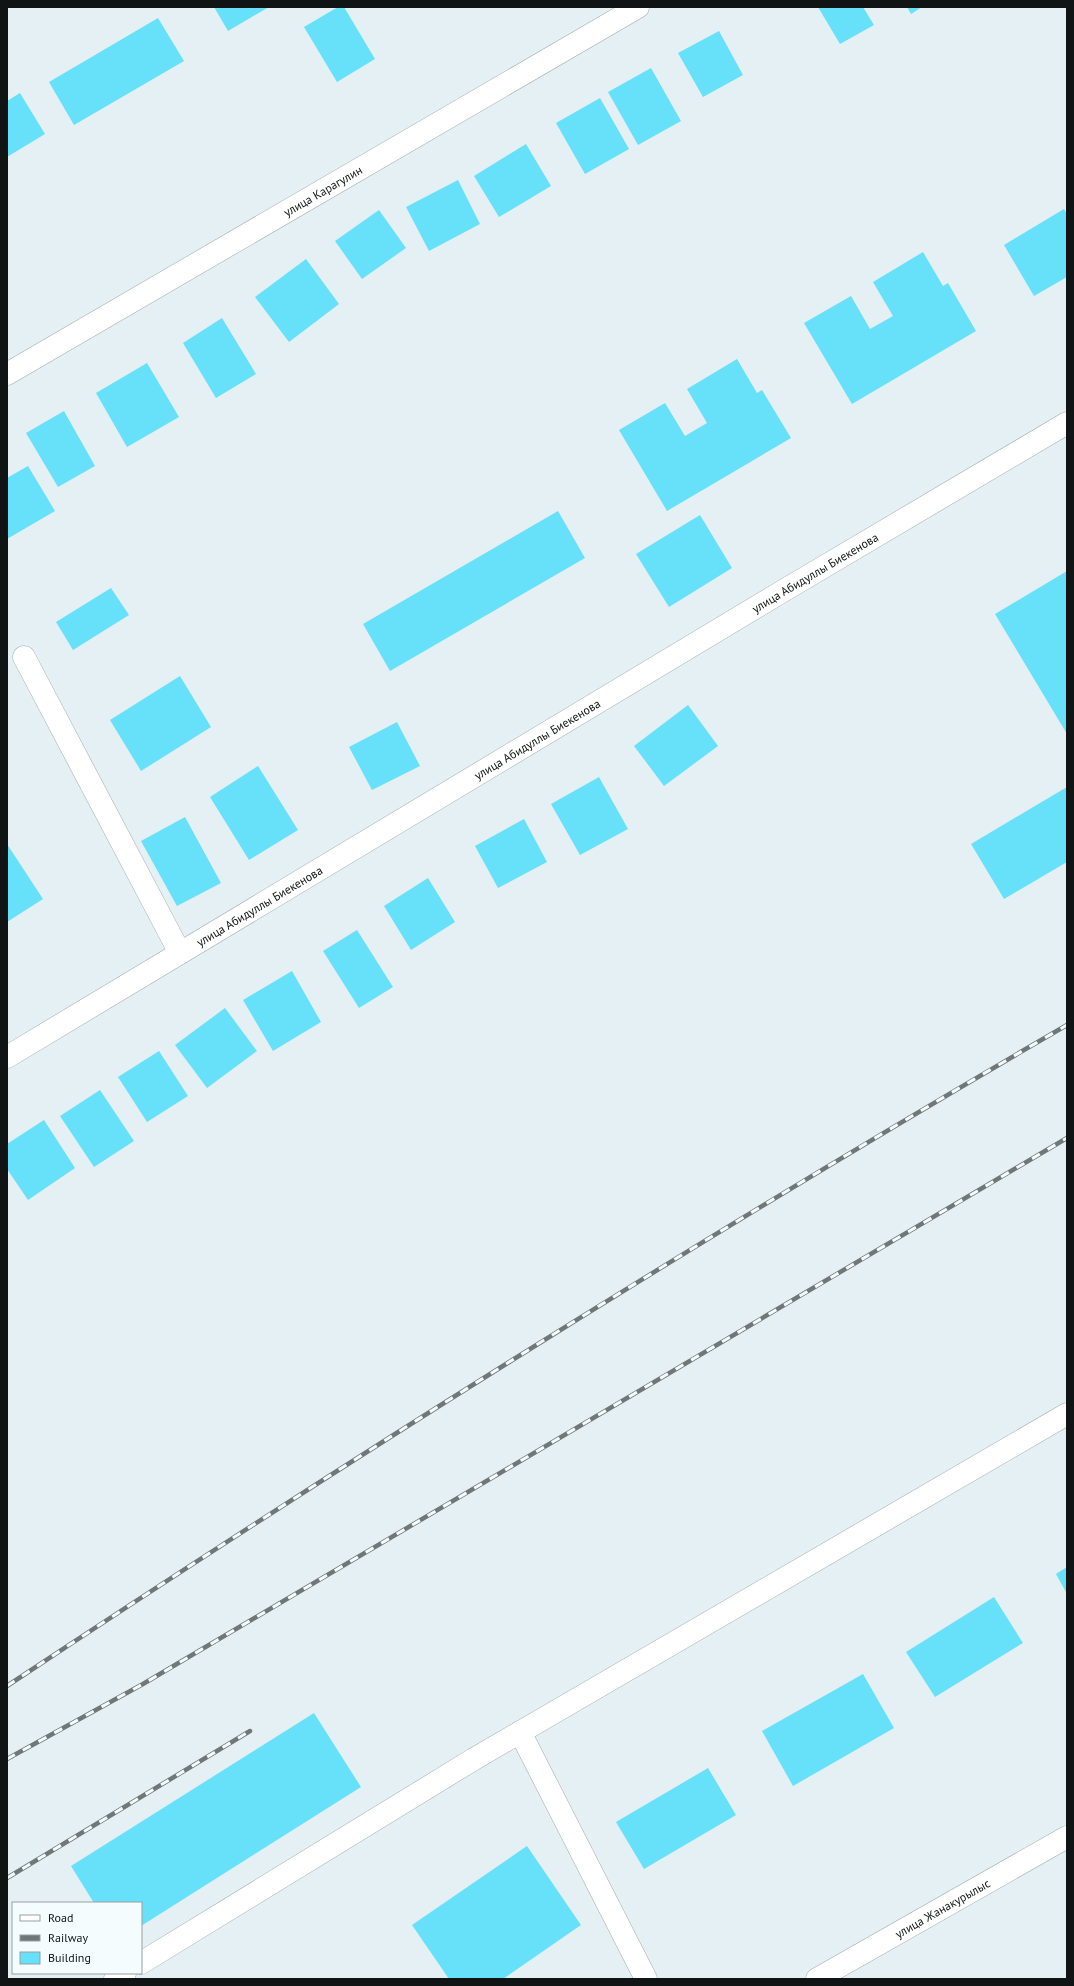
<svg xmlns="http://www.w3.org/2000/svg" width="1074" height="1986" viewBox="0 0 1074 1986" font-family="'PT Sans',sans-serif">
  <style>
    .building { fill: #67e0fa }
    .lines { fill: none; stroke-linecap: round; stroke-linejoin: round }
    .minor-casing { stroke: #a2adb0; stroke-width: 23 }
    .minor { stroke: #fff; stroke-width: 22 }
    .rail-casing { stroke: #6f7779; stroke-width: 4.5 }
    .rail { stroke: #f5fcfe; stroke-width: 3; stroke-dasharray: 9; stroke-linecap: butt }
    .labels { text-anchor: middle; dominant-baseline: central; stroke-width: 3.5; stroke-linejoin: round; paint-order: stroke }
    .street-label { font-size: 12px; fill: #101415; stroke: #f5fcfe }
  </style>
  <rect width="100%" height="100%" fill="#e4f0f3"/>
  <g class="building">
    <polygon points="214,7 269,7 228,31"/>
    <polygon points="338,7 344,7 375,59 337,82 304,27"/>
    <polygon points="818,7 863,7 874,25 840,44"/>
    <polygon points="907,7 922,7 911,14"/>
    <polygon points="158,18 184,61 74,125 49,82"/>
    <polygon points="719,31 743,75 703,97 678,53"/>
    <polygon points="651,68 681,121 638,145 608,92"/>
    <polygon points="20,93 45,134 7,157 7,101"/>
    <polygon points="600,98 629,149 585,174 556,123"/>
    <polygon points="526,144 551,186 499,217 474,176"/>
    <polygon points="458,180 480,224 429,251 406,207"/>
    <polygon points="1064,209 1067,214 1067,277 1034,296 1004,245"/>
    <polygon points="379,210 406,248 362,279 335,241"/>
    <polygon points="923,252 943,286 948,283 976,331 852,404 804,323 851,296 870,329 893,316 873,282"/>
    <polygon points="306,259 339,304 289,342 255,297"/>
    <polygon points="222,318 256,374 216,398 183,343"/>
    <polygon points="737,359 757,393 762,390 791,438 667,511 619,430 665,403 685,436 707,423 687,389"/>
    <polygon points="147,363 179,417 127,447 96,393"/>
    <polygon points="64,411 95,466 58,487 26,433"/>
    <polygon points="28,466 55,511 7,539 7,478"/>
    <polygon points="558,511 585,558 390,671 363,624"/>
    <polygon points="700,515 732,568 669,607 636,554"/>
    <polygon points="1067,571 1067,734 995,614"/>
    <polygon points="111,588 129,615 73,650 56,622"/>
    <polygon points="180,676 211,727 141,771 110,720"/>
    <polygon points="688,705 718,746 664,786 634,746"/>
    <polygon points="397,722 420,766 372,790 349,747"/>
    <polygon points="258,766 298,830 249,860 210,797"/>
    <polygon points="599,777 628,829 580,855 551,804"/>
    <polygon points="1067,787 1067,862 1004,899 971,844"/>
    <polygon points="185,817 221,883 177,906 141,841"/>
    <polygon points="524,819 547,862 498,888 475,846"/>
    <polygon points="7,844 43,899 7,922"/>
    <polygon points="428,878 455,922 411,950 384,906"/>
    <polygon points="357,930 393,987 359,1008 323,951"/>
    <polygon points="292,971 321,1022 273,1051 243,1000"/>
    <polygon points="225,1008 257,1051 207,1088 175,1045"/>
    <polygon points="159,1051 188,1096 147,1122 118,1077"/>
    <polygon points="100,1090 134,1141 94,1167 60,1116"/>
    <polygon points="44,1120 75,1168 28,1200 7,1169 7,1144"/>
    <polygon points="1067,1567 1067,1594 1056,1574"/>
    <polygon points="994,1597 1023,1643 935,1697 906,1652"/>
    <polygon points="863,1674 894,1728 793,1786 762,1731"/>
    <polygon points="314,1713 361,1787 141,1926 141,1903 94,1903 71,1866"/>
    <polygon points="708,1768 736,1815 644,1869 616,1822"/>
    <polygon points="527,1846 581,1925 503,1979 449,1979 412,1925"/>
  </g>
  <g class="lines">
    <g class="minor-casing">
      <g id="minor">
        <path id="s1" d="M7,374L638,7"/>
        <polyline points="24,657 180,953"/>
        <path id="s2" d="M7,1057L788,588L1067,423"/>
        <polyline points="520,1732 646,1979"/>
        <polyline points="141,1963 474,1759 1067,1414"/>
        <polyline points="115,1979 125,1973"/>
        <path id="s3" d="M817,1979L1067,1837"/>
      </g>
    </g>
    <use href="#minor" class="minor"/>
    <g class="rail-casing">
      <g id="rail">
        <path d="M7,1686C354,1456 707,1234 1067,1025"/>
        <polyline points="7,1759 143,1684 1067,1138"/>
        <polyline points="7,1878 250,1731"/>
      </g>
    </g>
    <use href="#rail" class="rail"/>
  </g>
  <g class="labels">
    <g class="street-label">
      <text stroke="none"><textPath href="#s1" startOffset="365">улица Карагулин</textPath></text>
      <text stroke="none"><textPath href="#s2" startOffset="942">улица Абидуллы Биекенова</textPath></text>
      <text stroke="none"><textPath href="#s2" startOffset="618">улица Абидуллы Биекенова</textPath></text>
      <text stroke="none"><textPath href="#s2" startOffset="294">улица Абидуллы Биекенова</textPath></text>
      <text stroke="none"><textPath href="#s3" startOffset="144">улица Жанакурылыс</textPath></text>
    </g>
  </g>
  <rect width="1074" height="1986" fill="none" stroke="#101415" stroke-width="16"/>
  <rect x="12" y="1902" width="130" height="72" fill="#f5fcfe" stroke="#999fa1"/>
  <rect x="20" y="1915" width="20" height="6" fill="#ffffff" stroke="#999fa1"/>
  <text x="48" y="1922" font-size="12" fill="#101415">Road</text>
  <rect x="20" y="1935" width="20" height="6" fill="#6f7779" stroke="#999fa1"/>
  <text x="48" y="1942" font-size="12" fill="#101415">Railway</text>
  <rect x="20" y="1952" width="20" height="12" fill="#67e0fa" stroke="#999fa1"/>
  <text x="48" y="1962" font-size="12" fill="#101415">Building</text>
</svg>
